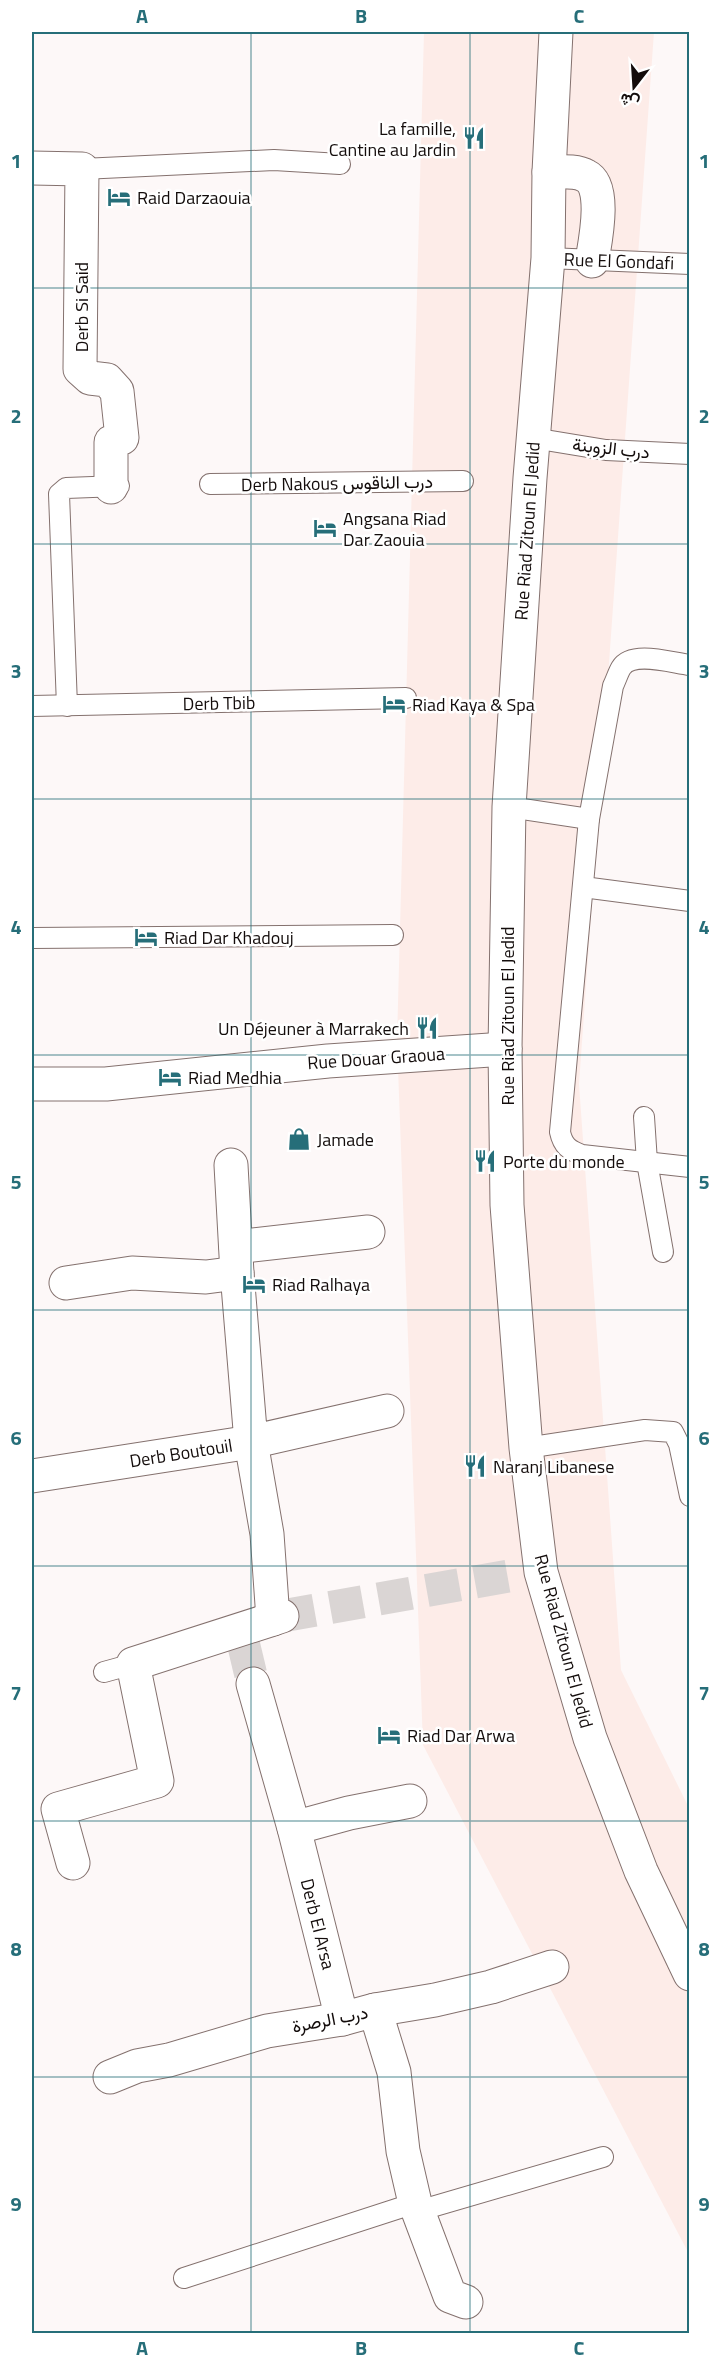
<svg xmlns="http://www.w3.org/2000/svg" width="721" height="2365" viewBox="0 0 721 2365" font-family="'Titillium Web',Vazirmatn,sans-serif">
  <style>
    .built { fill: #fdece8 }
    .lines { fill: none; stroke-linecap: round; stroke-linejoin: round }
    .street-tunnel { stroke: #dad5d4; stroke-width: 33; stroke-dasharray: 33 16; stroke-linecap: butt }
    .lane-casing { stroke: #84716e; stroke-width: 22 }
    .street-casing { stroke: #84716e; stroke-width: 35 }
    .lane { stroke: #fff; stroke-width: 20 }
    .street { stroke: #fff; stroke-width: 33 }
    .grid { fill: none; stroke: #266e79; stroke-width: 1.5; stroke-opacity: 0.55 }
    .labels { text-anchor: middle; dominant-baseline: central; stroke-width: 5; stroke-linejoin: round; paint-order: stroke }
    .poi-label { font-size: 18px; fill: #130c0b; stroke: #fff; text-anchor: start }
    .street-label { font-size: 18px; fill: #130c0b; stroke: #fff }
    .neatline { fill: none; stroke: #266e79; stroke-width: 2 }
    .grid-label { font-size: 20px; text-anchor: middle; font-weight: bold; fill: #266e79 }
  </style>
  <rect width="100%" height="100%" fill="#fdf8f8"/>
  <polygon class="built" points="424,32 654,32 579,1084 621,1670 689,1808 689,2254 423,1745 397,1041"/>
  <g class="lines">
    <g class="street-tunnel">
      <polyline points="282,1616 520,1574"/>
      <polyline points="243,1642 253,1684"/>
    </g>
    <g class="lane-casing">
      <g id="lane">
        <polyline points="82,169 274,160 340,164"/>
        <polyline points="548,258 690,264"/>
        <polyline points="533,438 606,450 690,454"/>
        <polyline points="210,484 463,481"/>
        <path d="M690,665C672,663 632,650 621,668C618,673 616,680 613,686L589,819L560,1132C563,1146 569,1150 582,1155L690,1167"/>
        <polyline points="32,706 406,698"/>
        <polyline points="67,706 59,494 66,488 119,486"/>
        <polyline points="509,807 589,819"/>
        <polyline points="583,887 690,901"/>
        <polyline points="32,938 393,935"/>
        <polyline points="644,1117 647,1162 663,1252"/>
        <polyline points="526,1448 645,1430 673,1432 679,1444 690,1496"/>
        <polyline points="104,1672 133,1664"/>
        <polyline points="418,2211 603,2157"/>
        <polyline points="184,2278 415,2203"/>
      </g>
    </g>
    <g class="street-casing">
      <g id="street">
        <polyline points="556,32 549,172 548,258 530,478 509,807 505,1049 507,1205 526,1448 541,1572 590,1738 641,1871 690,1974"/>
        <polyline points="32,168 82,169 80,369 90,378 107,380 117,391 122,438 111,442 111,487"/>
        <path d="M549,172C560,172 576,170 586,176C607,186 595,242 592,261"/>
        <polyline points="32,1084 106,1084 328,1061 505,1049"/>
        <polyline points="231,1165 237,1273 251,1442 387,1411"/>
        <polyline points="236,1247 368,1232"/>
        <polyline points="66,1283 132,1273 206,1277 237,1273"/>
        <polyline points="32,1476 251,1442 267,1534 273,1619 282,1616"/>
        <polyline points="253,1684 294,1828 342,2019"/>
        <polyline points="294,1828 349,1813 410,1801"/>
        <polyline points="73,1863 58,1809 157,1781 133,1664 273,1619"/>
        <polyline points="375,2010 394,2072 403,2151 415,2203 450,2296 466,2302"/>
        <polyline points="110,2077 137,2066 169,2060 267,2031 342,2019 375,2010 435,2000 491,1987 552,1967"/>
      </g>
    </g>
    <use href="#lane" class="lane"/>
    <use href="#street" class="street"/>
  </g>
  <path class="grid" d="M251,32V2334M470,32V2334M32,288H690M32,544H690M32,799H690M32,1055H690M32,1310H690M32,1566H690M32,1821H690M32,2077H690"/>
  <defs>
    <g id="restaurant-bare" transform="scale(1.8)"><path d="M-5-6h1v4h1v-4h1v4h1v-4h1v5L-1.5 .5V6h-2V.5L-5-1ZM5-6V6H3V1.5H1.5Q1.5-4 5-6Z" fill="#266e79" stroke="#fff" stroke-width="2.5" paint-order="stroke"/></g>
    <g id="hotel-bare" transform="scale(1.8)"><path d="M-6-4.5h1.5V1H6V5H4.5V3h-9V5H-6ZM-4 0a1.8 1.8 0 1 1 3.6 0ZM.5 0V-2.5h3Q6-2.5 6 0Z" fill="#266e79" stroke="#fff" stroke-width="2.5" paint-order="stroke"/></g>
    <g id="shop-bare" transform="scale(1.8)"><path d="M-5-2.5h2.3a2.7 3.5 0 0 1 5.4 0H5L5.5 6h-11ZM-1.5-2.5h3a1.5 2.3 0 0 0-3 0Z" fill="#266e79" stroke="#fff" stroke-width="2.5" paint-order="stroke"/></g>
  </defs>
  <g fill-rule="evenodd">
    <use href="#restaurant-bare" x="474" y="138"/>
    <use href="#hotel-bare" x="119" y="197"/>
    <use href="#hotel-bare" x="325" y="528"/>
    <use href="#hotel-bare" x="394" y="704"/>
    <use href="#hotel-bare" x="146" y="937"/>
    <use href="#restaurant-bare" x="427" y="1028"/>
    <use href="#hotel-bare" x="170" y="1077"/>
    <use href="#shop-bare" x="299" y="1139"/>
    <use href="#restaurant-bare" x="485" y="1161"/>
    <use href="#hotel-bare" x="254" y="1284"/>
    <use href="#restaurant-bare" x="475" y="1466"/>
    <use href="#hotel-bare" x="389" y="1735"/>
  </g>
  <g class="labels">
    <g class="poi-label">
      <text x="456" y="128" text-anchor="end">La famille,<tspan x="456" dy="21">Cantine au Jardin</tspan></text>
      <text x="137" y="197">Raid Darzaouia</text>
      <text x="343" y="518">Angsana Riad<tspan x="343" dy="21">Dar Zaouia</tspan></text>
      <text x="412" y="704">Riad Kaya &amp; Spa</text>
      <text x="164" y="937">Riad Dar Khadouj</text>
      <text x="409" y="1028" text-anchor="end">Un Déjeuner à Marrakech</text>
      <text x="188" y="1077">Riad Medhia</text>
      <text x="317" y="1139">Jamade</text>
      <text x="503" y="1161">Porte du monde</text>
      <text x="272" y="1284">Riad Ralhaya</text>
      <text x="493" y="1466">Naranj Libanese</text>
      <text x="407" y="1735">Riad Dar Arwa</text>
    </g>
    <g class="street-label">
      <text transform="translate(619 261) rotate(2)">Rue El Gondafi</text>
      <text transform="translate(81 307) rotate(-90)">Derb Si Said</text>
      <text transform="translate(611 448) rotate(6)">درب الزوبنة</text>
      <text transform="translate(337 483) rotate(-1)">Derb Nakous درب الناقوس</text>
      <text transform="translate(527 531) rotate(-86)">Rue Riad Zitoun El Jedid</text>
      <text transform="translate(219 703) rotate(-1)">Derb Tbib</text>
      <text transform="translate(507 1016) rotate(-90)">Rue Riad Zitoun El Jedid</text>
      <text transform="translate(376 1058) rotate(-4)">Rue Douar Graoua</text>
      <text transform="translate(181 1453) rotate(-9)">Derb Boutouil</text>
      <text transform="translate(564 1641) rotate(75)">Rue Riad Zitoun El Jedid</text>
      <text transform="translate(318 1924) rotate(76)">Derb El Arsa</text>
      <text transform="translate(330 2019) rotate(-11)">درب الرصرة</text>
    </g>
  </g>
  <rect width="721" height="2365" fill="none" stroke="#ffffff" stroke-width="66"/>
  <g transform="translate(634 87) rotate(197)" stroke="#ffffff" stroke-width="4.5" paint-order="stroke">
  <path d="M0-4.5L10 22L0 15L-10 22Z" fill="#130c0b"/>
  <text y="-9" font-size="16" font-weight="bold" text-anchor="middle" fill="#130c0b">ش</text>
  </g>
  <rect x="33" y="33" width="655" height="2299" class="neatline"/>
  <g class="grid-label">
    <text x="142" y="23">A</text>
    <text x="361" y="23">B</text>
    <text x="579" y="23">C</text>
    <text x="16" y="168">1</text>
    <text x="704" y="168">1</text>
    <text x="16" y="423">2</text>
    <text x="704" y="423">2</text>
    <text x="16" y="678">3</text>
    <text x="704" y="678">3</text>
    <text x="16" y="934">4</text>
    <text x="704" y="934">4</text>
    <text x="16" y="1189">5</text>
    <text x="704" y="1189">5</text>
    <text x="16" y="1445">6</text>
    <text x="704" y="1445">6</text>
    <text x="16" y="1700">7</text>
    <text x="704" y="1700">7</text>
    <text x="16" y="1956">8</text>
    <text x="704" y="1956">8</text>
    <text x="16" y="2211">9</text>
    <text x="704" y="2211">9</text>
    <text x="142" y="2355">A</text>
    <text x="361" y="2355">B</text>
    <text x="579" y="2355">C</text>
  </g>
</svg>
